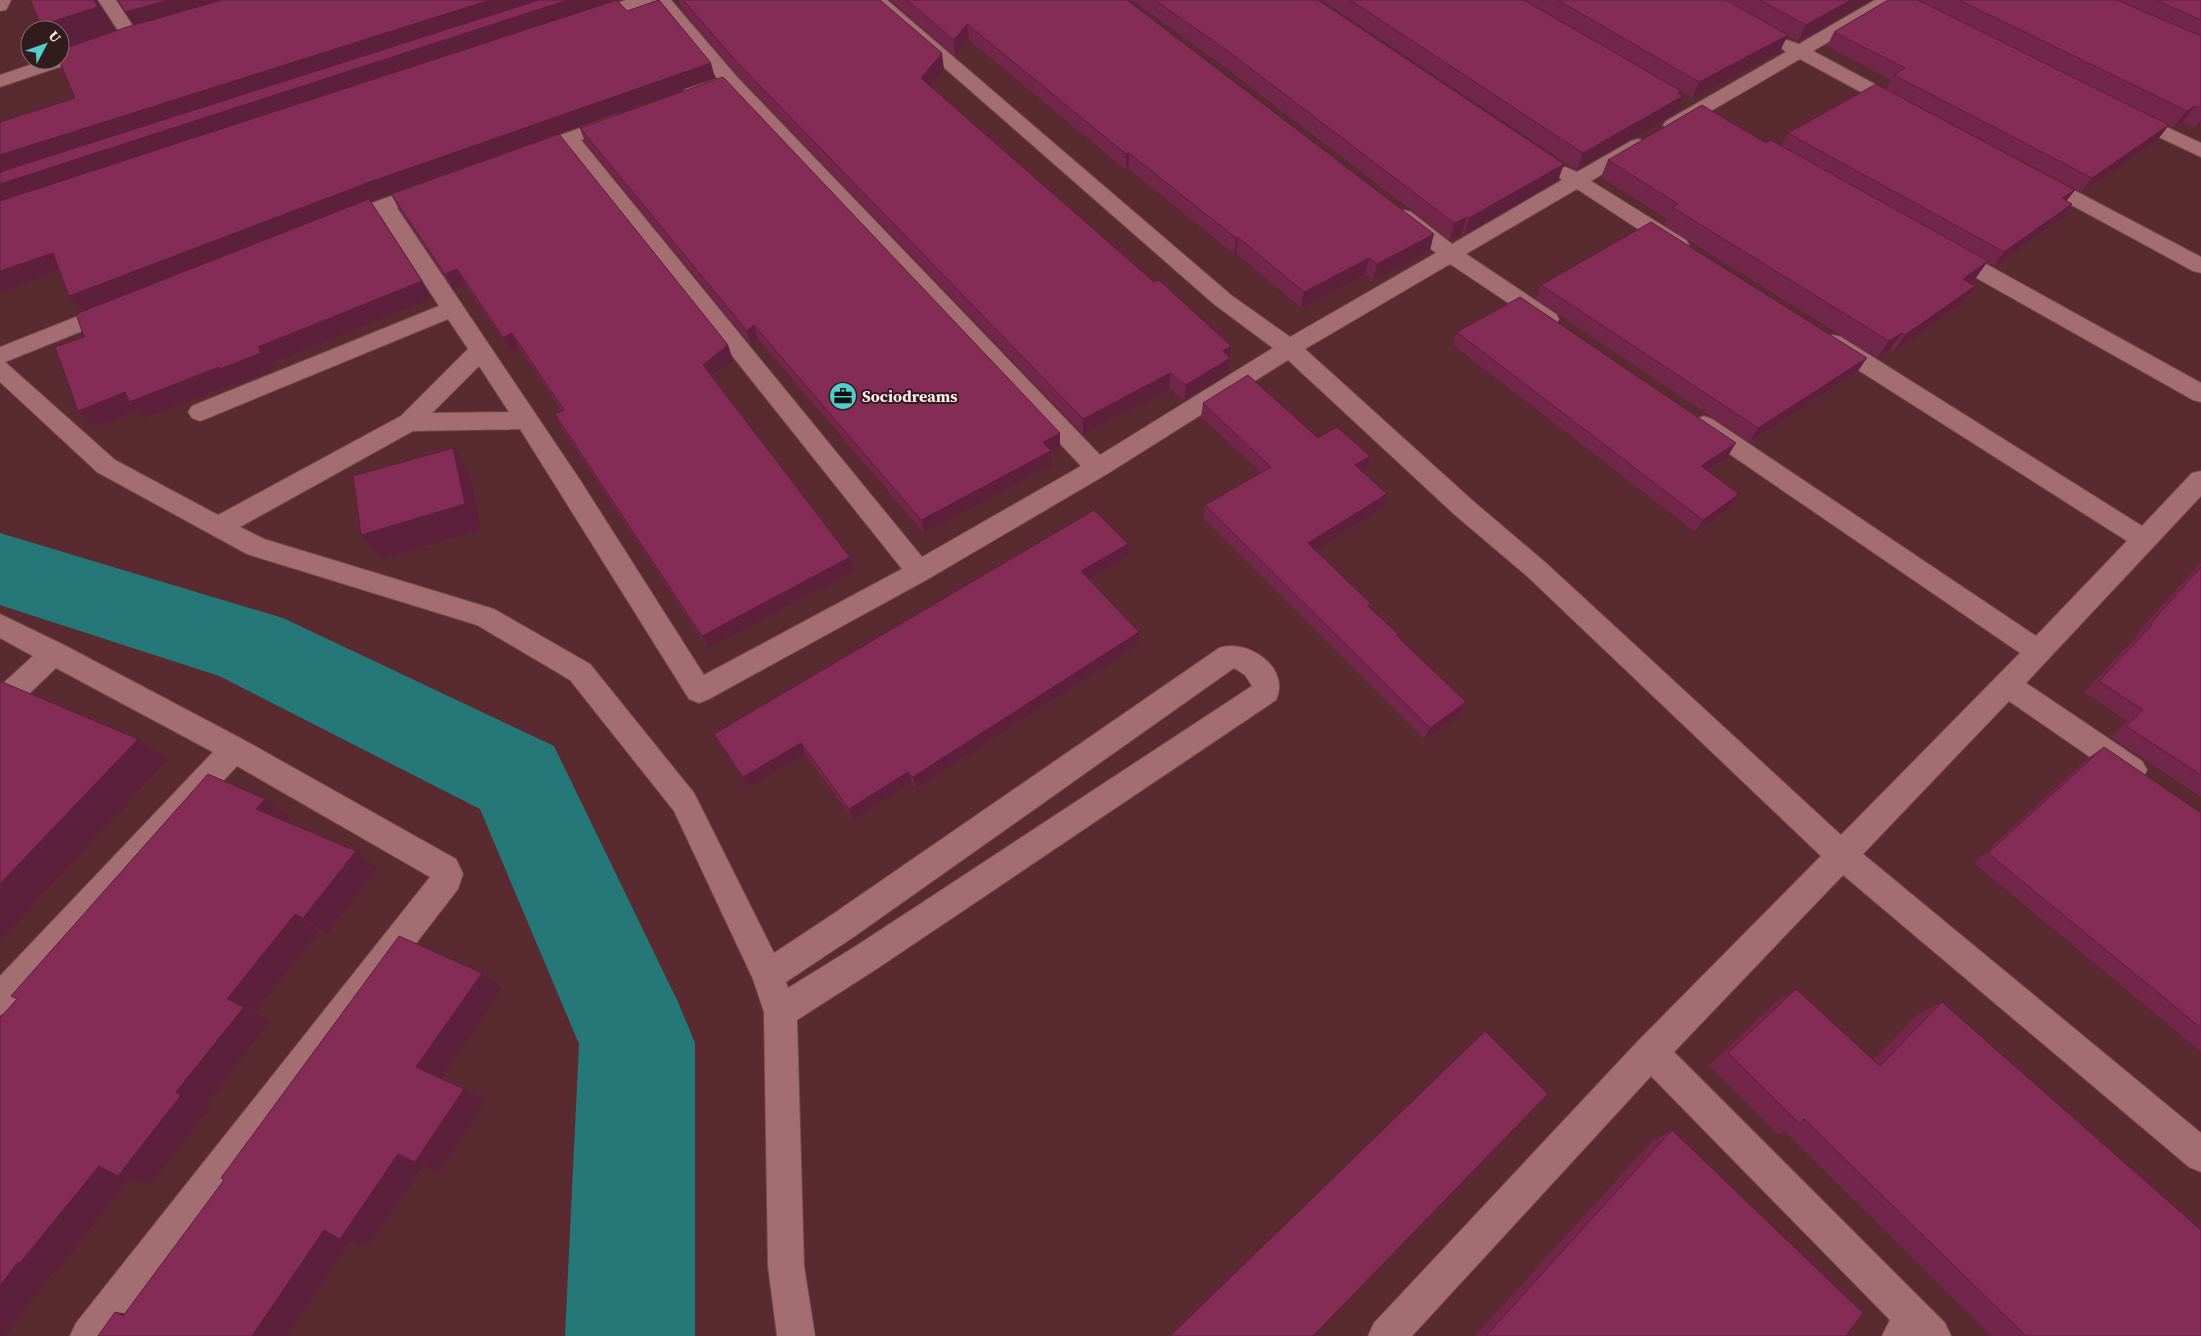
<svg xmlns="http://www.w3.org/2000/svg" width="2201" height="1336" viewBox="0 0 2201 1336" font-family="'Source Serif 4',serif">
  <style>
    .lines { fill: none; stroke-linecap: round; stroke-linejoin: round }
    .river { fill: #267878; fill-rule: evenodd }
    .minor-casing { stroke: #6f494e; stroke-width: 2 }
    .minor { fill: #a36d71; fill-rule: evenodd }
    .wall { fill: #72264a }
    .shaded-wall { fill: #5c1f3c }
    .building { fill: #842c56; stroke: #5c1f3c }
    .labels { text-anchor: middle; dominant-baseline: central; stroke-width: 4; stroke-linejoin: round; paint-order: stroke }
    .poi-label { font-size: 16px; font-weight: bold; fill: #fdeaeb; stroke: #311b1c; text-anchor: start }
  </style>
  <rect width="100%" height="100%" fill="#592a2f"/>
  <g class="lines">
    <polygon class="river" points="0,533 283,618 554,746 678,1002 695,1043 695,1336 565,1336 579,1044 480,809 219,676 0,605"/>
    <g class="minor-casing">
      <g id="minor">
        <polygon points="0,0 11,0 6,10 0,11"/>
        <polygon points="98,0 116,0 140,37 137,41 131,42 125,41"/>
        <polygon points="626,0 653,0 650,4 588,23 582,22 579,18 582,14"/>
        <path d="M653,0H671L737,77L1100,455L1273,348L1215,305L867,0H887L1231,295L1290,337L1436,253L1397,222L1394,217L1397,212L1404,210L1411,212L1452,244L1562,180L1555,173L1558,169L1565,167L1577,172L1631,141L1638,139L1645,141L1648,145L1645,149L1591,181L1686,240L1689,245L1686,250L1678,252L1670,250L1577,189L1466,254L1556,314L1559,319L1556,324L1548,327L1540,324L1450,264L1305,349L1473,501L1546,563L1841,835L2020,653L1696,431L1692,425L1696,419L1704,416L1712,419L2036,636L2127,541L1825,349L1822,343L1825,337L1833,335L1841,337L2142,526L2192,473L2201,471V496L2026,683L2142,761L2147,770L2142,779L2132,783L2122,779L2009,701L1863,854L2201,1133V1172L2189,1167L1843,875L1674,1052L1945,1323L1951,1336H1882L1890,1320L1651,1076L1412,1336H1368L1374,1323L1639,1040L1821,856L1528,577L1455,515L1288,360L1107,474L928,579L709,699L699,703L689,699L520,429L413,431L240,527L264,539L494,609L590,664L694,793L774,953L833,914L1219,648C1248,638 1291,668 1276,700L878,968L797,1020L804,1266L815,1336H777L768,1266L764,1012L753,979L674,811L570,680L477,625L247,554L97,472L0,382V347L106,305L114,302L122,305L125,310L122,315L5,362L115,460L218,515L401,416L468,349L448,319L208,418L200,421L192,418L188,412L192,406L439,306L380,215L340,229L333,227L330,222L333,217L422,185L429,183L436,185L439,189L436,193L397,208L580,480L704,675L902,569L565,146L528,159L521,157L518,153L521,149L617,115L624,117L627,121L624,125L581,140L922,557L1081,466L726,88L692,99L685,97L683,93L685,89L718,79ZM479,366L509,412L432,413ZM1234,668L1245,675L1252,686L856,946L788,988L786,982L855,936Z"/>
        <polygon points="1875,0 1897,0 1894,4 1813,51 1908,102 1911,106 1908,110 1901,112 1894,110 1800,59 1680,129 1673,131 1666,129 1663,125 1666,121 1786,52 1778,45 1781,41 1787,40 1799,44"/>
        <polygon points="95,43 101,45 104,49 101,53 0,87 0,75 44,60 60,60 60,55"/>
        <polygon points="2130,110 2201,143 2201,157 2123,120 2120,116 2123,112"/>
        <polygon points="2038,173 2045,175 2201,257 2201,273 2193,271 2031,183 2028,179 2031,175"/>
        <polygon points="1949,246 1957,248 2201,383 2201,402 2193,400 1941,258 1938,253 1941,248"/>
        <polygon points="0,614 64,645 244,740 456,859 463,874 458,889 112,1336 70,1336 76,1323 430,877 237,766 11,1010 0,1015 0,976 213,752 56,668 10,712 0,716 0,686 33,656 0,638"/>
      </g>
    </g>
    <use href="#minor" class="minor"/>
  </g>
  <g class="wall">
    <polygon points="679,0 880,0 944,70 930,86 1154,282 1231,346 1228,373 1184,401 1169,389 1083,434 738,76 681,9"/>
    <polygon points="890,0 1127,0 1430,250 1373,280 1365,274 1301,308 1236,253 1234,254 1129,169 1126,170 969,40 955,56"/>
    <polygon points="1132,0 1318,0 1564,164 1558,180 1464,235 1462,233 1450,240 1227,69"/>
    <polygon points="1322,0 1524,0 1683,96 1676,113 1577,170"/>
    <polygon points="1525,0 1871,0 1798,41 1787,35 1780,51 1692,98"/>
    <polygon points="1888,0 2201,0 2201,124 2195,128 2182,122 2174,127 2169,125 2158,139 2081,192 1886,89 1891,80 1827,46 1834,32"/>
    <polygon points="580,128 1060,433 1060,447 1051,451 1052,464 924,533 758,339 751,345 585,142"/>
    <polygon points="1788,133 2075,190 2066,201 2061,218 1994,266 1987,262 1975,279 1969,283 1975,286 1962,303 1893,352 1889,350 1877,358 1664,225 1667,219 1601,177 1608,160 1766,143 1781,146"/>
    <polygon points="391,194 728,345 733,360 712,377 850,557 854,570 708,648 562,428 555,414 562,411 519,347 511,351 465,284 453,289 399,209"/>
    <polygon points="1541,285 1858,371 1749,442 1536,299"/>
    <polygon points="1457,332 1728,456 1707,470 1739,494 1730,507 1695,532 1453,345"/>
    <polygon points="1203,403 1318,438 1366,469 1362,472 1387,494 1383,507 1315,550 1370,608 1398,634 1397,636 1466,702 1460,714 1424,739 1203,518 1205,505 1261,472 1201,417"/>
    <polygon points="1128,544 1127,556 1089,580 1138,644 916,788 912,782 853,819 805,754 749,787 720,745 714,734"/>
    <polygon points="2201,562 2201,797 2111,737 2127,721 2084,692 2136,637 2135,636"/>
    <polygon points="2104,747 2201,813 2201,1052 1974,863 2088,758"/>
    <polygon points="265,799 289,817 285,821 377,869 326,934 319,930 254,1013 270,1021 206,1104 211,1106 150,1185 129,1179 57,1270 55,1270"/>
    <polygon points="1796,989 1873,1060 1917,1015 1942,1002 2201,1336 1991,1336 1784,1131 1778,1134 1709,1065 1775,1003"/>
    <polygon points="1672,1130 1846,1336 1475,1336 1652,1141"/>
  </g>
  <g class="shaded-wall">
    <polygon points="94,0 97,0 117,34 60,52 60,30 44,30 41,25"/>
    <polygon points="169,0 231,0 136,28 125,12"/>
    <polygon points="490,0 544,0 0,175 0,155"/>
    <polygon points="568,0 610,0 611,3 0,204 0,184"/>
    <polygon points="1851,0 1871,0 1798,41 1806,25"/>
    <polygon points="967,24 969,40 955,56 954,40"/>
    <polygon points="1788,35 1780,51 1692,98 1699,82"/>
    <polygon points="942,53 944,70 923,94 921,78"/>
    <polygon points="711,63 715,78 376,198 83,311 69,296 367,183"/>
    <polygon points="1681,91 1677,100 1683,96 1676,113 1577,170 1583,153"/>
    <polygon points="2195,106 2182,122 2174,127 2187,111"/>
    <polygon points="2201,121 2201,124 2195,128"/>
    <polygon points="2169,125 2158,139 2081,192 2092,178"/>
    <polygon points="1129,153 1129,169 1126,170 1126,154"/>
    <polygon points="1564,164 1558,180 1464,235 1469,218"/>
    <polygon points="2075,190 2064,204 2062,198"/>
    <polygon points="2072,204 2061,218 1994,266 2004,252"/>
    <polygon points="1467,217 1462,233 1450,240 1454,223"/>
    <polygon points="1434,234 1430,250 1373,280 1377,264"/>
    <polygon points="1238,237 1236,253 1234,254 1236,238"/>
    <polygon points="53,253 66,268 0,292 0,271"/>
    <polygon points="1369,258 1365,274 1301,308 1304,292"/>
    <polygon points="1988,261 1975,279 1950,296 1963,279"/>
    <polygon points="457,269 465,284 453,289 445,274"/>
    <polygon points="422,281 431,298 271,363 274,369 233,385 232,384 144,418 137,410 94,427 78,411 125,392 219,367 258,347"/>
    <polygon points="1975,286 1962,303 1893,352 1905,335"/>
    <polygon points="754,325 758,339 751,345 747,331"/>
    <polygon points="512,333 519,347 511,351 503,337"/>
    <polygon points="1902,333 1889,350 1877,358 1889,341"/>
    <polygon points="728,345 733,360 708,379 703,365"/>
    <polygon points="1231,346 1228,373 1184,401 1186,385 1223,351"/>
    <polygon points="1867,358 1858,371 1749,442 1758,428"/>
    <polygon points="1170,373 1169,389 1083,434 1083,419"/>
    <polygon points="1060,433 1060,447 1051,451 1052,464 924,533 921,520 1043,442"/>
    <polygon points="1736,443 1728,456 1693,480 1701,466"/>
    <polygon points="453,448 469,473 481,529 381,559 361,535"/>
    <polygon points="1370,456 1366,469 1351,478 1355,465"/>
    <polygon points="1387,494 1383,507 1305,556 1308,543"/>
    <polygon points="1739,494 1730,507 1695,532 1703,520"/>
    <polygon points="1128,544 1127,556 1081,584 1081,571"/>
    <polygon points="850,557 854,570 708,648 702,636"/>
    <polygon points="1139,632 1138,644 916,788 913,777"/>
    <polygon points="1466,702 1460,714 1424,739 1430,728"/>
    <polygon points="138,739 167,760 0,940 0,884"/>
    <polygon points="801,743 805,754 749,787 743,777"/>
    <polygon points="908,772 912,782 853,819 849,809"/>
    <polygon points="265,799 289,817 280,827 256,809"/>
    <polygon points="356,851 377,869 326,934 303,918"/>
    <polygon points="295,914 319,930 254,1013 270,1021 206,1104 211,1106 150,1185 129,1179 57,1270 55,1270 4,1336 0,1336 0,1286 99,1166 176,1092 227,999"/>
    <polygon points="482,973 502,988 440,1080 416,1067"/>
    <polygon points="464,1089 485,1101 439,1172 423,1165 368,1246 350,1241 287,1336 252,1336 324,1230 398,1154"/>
    <polygon points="115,1312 152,1317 123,1316"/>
  </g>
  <g class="building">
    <polygon points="30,0 94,0 98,7 41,25"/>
    <polygon points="118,0 169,0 125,12"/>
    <polygon points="222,0 490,0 0,155 0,122 75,98 59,60 60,60 60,50 127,27"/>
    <polygon points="539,0 568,0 0,184 0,172"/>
    <polygon points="617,0 627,11 659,0 711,63 367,183 69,296 53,253 0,271 0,201"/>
    <polygon points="683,0 880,0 942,53 921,78 1154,282 1159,280 1231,346 1223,351 1230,358 1186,385 1170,373 1083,419 734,59"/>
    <polygon points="907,0 1127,0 1434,234 1377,264 1369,258 1304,292 1238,237 1236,238 1129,153 1126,154 967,24 954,40"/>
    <polygon points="1155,0 1318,0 1564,164 1469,218 1467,217 1454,223 1229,52"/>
    <polygon points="1350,0 1524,0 1681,91 1678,93 1683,96 1583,153"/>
    <polygon points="1558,0 1726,0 1788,35 1699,82"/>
    <polygon points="1760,0 1851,0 1806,25"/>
    <polygon points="1888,0 1918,0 2169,125 2092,178 1894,75 1905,68 1834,32"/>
    <polygon points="1959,0 2117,0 2201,36 2201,109 2195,106 2187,111"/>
    <polygon points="2156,0 2201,0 2201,20"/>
    <polygon points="723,77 1060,433 1043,442 1051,451 921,520 754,325 747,331 580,128"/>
    <polygon points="1876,84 2075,190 2062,198 2072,204 2004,252 1788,133"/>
    <polygon points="1702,105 1766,143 1771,140 1988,261 1963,279 1975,286 1905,335 1902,333 1889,341 1672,207 1678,204 1608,160"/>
    <polygon points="559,134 728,345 703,365 850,557 702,636 555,414 564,410 512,333 503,337 457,269 445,274 391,194"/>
    <polygon points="369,199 422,281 258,347 261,353 220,369 219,367 129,402 125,392 78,411 55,347 84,337 76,314"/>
    <polygon points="1651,222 1867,358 1758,428 1541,285"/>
    <polygon points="1520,297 1736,443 1701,466 1739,494 1703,520 1457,332"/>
    <polygon points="1248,375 1318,438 1337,427 1370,456 1355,465 1387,494 1308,543 1371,604 1368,606 1398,634 1396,635 1466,702 1430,728 1205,505 1271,467 1203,403"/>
    <polygon points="453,448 465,504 361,535 353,476"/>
    <polygon points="1094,510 1128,544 1081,571 1139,632 913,777 908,772 849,809 801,743 743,777 714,734"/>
    <polygon points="2201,567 2201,775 2126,726 2143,710 2099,681 2152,625 2150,624"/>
    <polygon points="0,681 138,739 0,884"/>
    <polygon points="2104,747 2201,813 2201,1028 1988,853"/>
    <polygon points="208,774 265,799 256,809 356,851 303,918 295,914 227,999 244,1007 176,1092 181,1095 118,1176 99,1166 20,1263 18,1262 0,1286 0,1018 17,999 11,996"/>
    <polygon points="399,936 482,973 416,1067 464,1089 415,1162 398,1154 340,1239 324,1230 252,1336 98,1336 115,1312 123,1316 224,1180 221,1178"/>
    <polygon points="1796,989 1880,1066 1942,1002 2201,1230 2201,1336 2026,1336 1804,1119 1800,1124 1728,1053"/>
    <polygon points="1485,1031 1548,1094 1313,1336 1170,1336"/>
    <polygon points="1672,1130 1863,1313 1846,1336 1486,1336"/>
  </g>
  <defs>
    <g id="office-disc" transform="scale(1.4375)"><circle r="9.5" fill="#52cdcc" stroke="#311b1c"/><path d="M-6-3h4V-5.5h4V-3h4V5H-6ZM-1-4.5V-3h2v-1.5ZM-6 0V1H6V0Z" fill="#111"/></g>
  </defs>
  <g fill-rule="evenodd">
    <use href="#office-disc" x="843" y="396"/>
  </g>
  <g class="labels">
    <g class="poi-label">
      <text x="862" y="396">Sociodreams</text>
    </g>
  </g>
  <g transform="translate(45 45) rotate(49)"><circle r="24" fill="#311b1c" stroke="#836e6f"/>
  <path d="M0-4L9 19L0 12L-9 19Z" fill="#52cdcc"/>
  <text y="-8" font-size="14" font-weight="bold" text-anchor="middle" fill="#fdeaeb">U</text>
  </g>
</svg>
